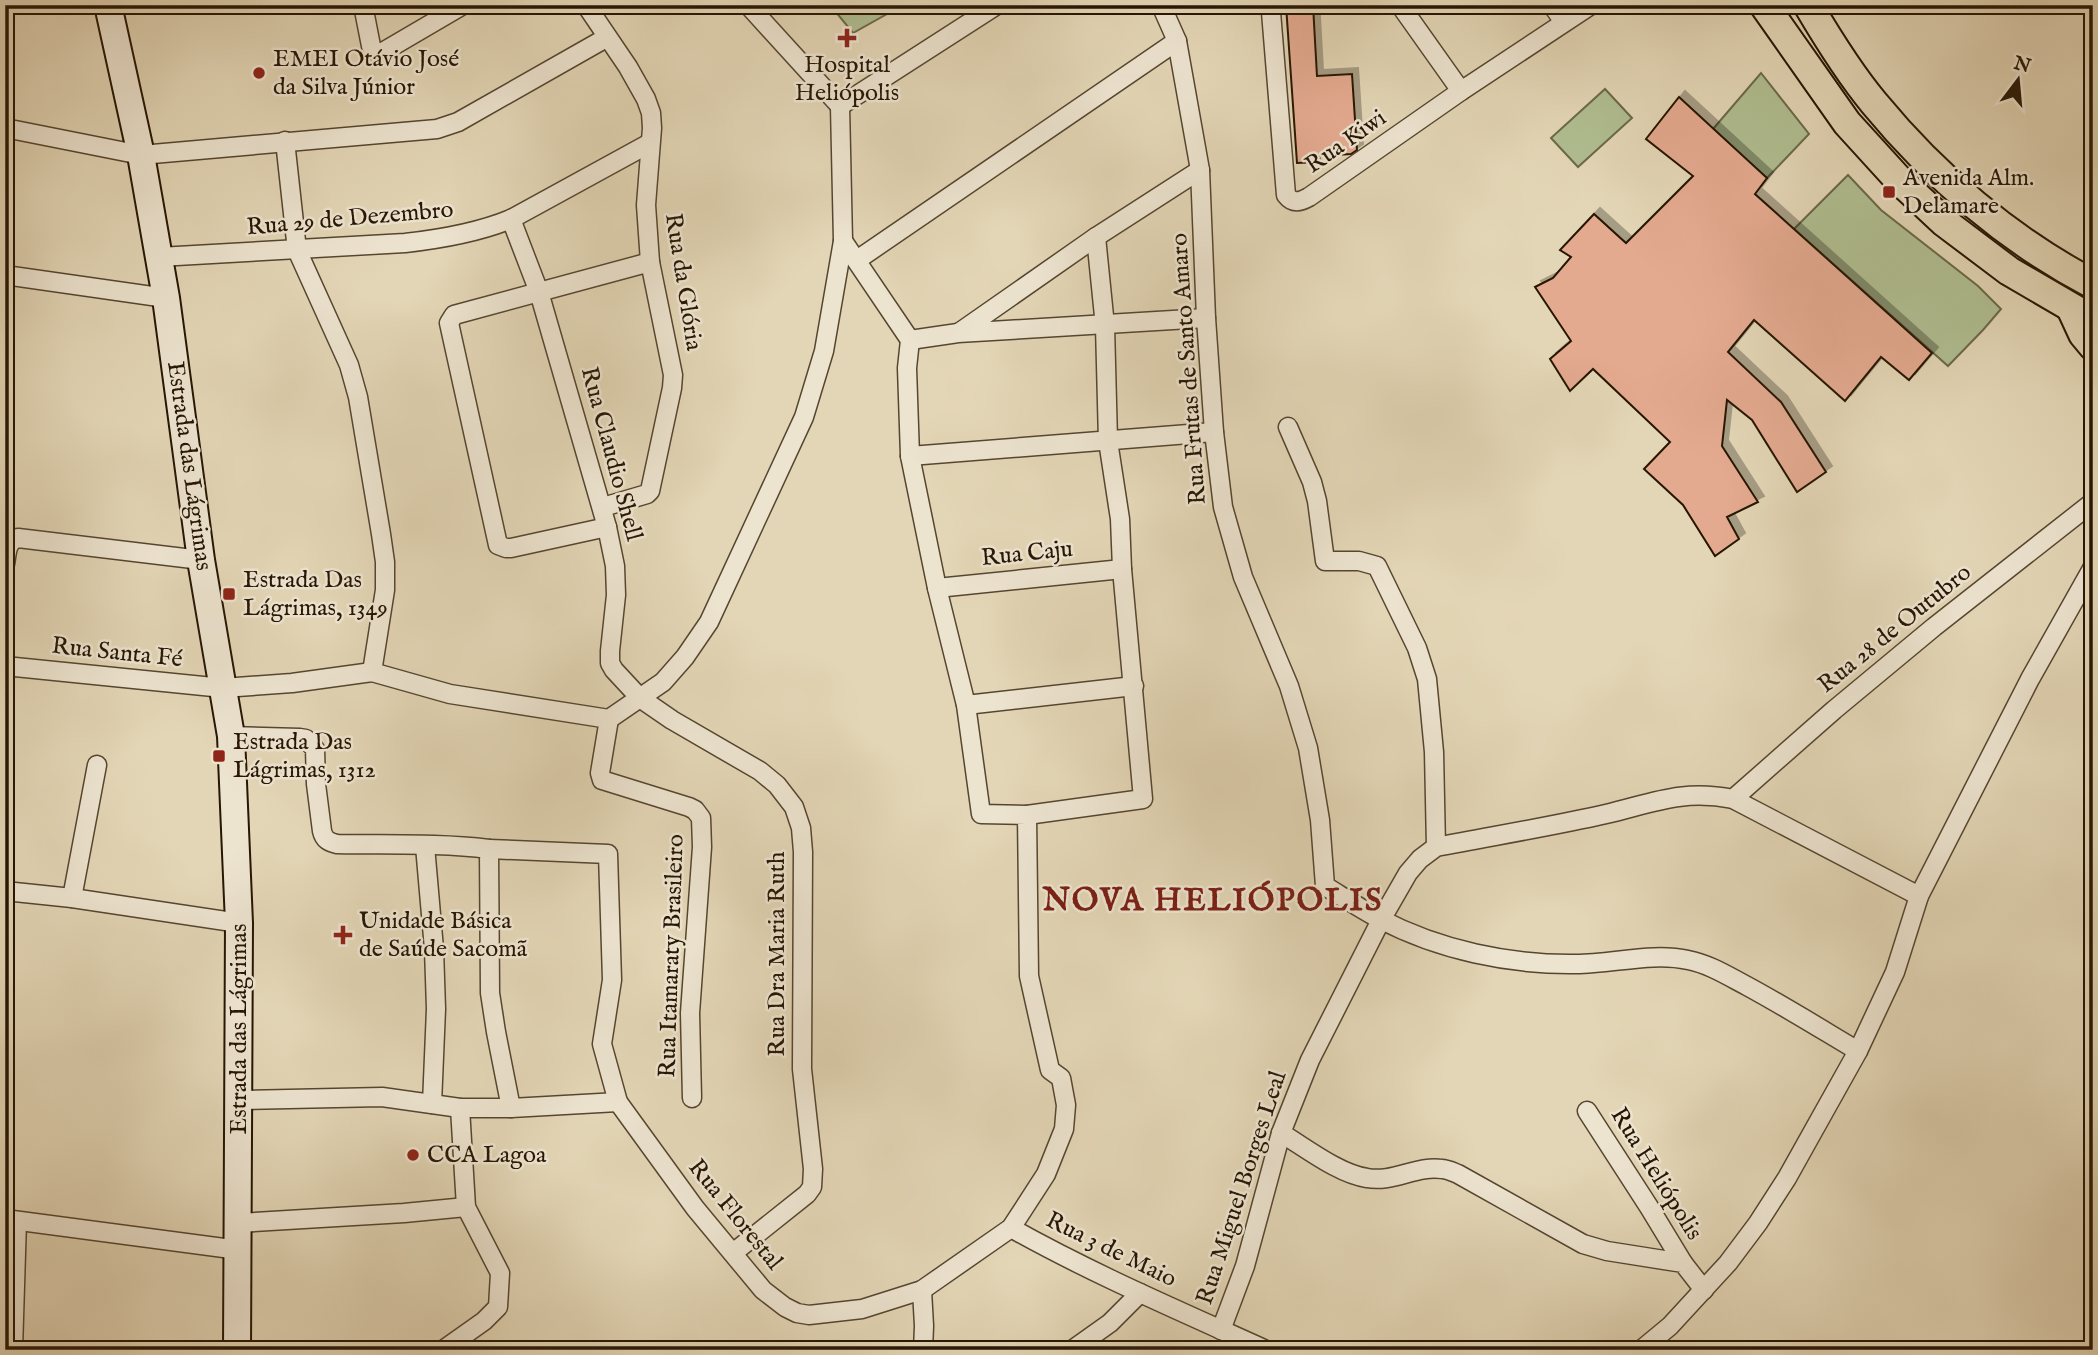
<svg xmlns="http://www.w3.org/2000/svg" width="2098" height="1355" viewBox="0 0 2098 1355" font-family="'IM FELL English',serif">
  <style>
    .green { fill: #b0be91; stroke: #6b6a4a; stroke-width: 2 }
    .building { fill: #e4aa90; stroke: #261604; stroke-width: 2; filter: url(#shadow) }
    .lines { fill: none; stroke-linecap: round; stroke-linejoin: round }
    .minor-casing { stroke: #554630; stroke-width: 21 }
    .secondary-casing { stroke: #261604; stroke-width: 30 }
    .primary-casing { stroke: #261604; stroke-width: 32 }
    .minor { stroke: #ede4d0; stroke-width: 18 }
    .secondary { stroke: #ede4d0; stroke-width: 26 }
    .primary { stroke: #e3d6b6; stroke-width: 28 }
    .poi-dot { fill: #8f2418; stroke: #ede4d0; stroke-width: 2.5 }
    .labels { text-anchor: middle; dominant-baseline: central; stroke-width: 5; stroke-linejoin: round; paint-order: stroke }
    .poi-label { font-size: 24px; fill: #261604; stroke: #ede4d0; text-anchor: start }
    .street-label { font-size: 24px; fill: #261604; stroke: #ede4d0 }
    .district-label { font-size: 32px; font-weight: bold; letter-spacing: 2px; fill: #7a1f14; stroke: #ede4d0 }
  </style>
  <defs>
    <filter id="shadow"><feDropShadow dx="6" dy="-6" stdDeviation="0" flood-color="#0004"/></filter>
  </defs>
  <rect width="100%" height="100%" fill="#e3d6b6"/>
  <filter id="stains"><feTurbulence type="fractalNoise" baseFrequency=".00286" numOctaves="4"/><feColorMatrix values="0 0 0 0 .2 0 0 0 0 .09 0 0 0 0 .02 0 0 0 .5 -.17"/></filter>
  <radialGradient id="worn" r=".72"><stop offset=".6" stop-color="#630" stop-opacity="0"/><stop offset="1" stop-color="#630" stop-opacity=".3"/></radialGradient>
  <g class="green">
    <polygon points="830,5 903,5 853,33"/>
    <polygon points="1761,73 1809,134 1767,178 1713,129"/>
    <polygon points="1605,89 1632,118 1578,167 1551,138"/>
    <polygon points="1848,175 1881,210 1978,286 2001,309 1983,330 1948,366 1794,229"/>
  </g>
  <g class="building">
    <polygon points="1286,5 1313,5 1317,76 1352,74 1357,150 1351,154 1319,156 1320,162 1297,163"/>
    <polygon points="1679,97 1767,178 1755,194 1932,353 1909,380 1881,357 1845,401 1754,320 1728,352 1781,402 1826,472 1797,492 1752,420 1727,400 1722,446 1758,502 1727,517 1739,539 1715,556 1683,505 1644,469 1670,442 1593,369 1570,391 1550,359 1571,341 1535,287 1553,278 1571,257 1560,250 1594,214 1626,243 1693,176 1646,139"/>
  </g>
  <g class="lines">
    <g class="minor-casing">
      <g id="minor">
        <polyline points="363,5 371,46 373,50 381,53 463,5"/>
        <polyline points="586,5 628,67 646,99 651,113 652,128 646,205 650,262 673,375 672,388 650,491 647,494 603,507"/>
        <polyline points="748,5 840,106"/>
        <path d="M1161,5L1177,41L1200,170L1206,318L1214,432L1223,507L1243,577L1289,686L1308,748L1320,820L1325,886C1343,897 1361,909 1380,919C1439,950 1510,965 1576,964C1613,964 1652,952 1688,960C1709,964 1728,976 1747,986C1784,1006 1821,1029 1858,1051"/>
        <path d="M1268,5L1271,12L1286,195C1293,204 1300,202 1309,197L1461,91L1591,5"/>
        <polyline points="1400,5 1461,91"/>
        <polyline points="1552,5 1564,22"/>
        <polyline points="840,106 997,5"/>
        <polyline points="5,128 141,155 437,129 458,122 606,38"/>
        <polyline points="285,141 297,250 349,365 358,397 381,534 385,562 385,590 372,672"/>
        <polyline points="511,219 539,292 607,527 615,566 616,595 610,651 610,663 614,670 640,698 672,720 760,771 777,785 794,807 801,828 803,852 802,1069 813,1169 812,1187 807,1194 733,1253"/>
        <path d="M159,257L405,243C441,239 477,233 511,219L650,143"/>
        <polyline points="857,260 1177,41"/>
        <polyline points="5,275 166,298"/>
        <polyline points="960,332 1096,237 1200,170"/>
        <polyline points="910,340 958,333 1206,318"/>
        <polyline points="1288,427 1312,482 1317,501 1325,561 1359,561 1377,566 1417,648 1427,679 1434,752 1436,847"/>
        <polyline points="910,456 1214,432"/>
        <polyline points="607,527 511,548 506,548 498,545 449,323 454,315 650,262"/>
        <path d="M5,564C7,554 6,541 18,538L201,560"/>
        <polyline points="937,588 1122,569"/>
        <polyline points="5,666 223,688 292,683 372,672 450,694 609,719 663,682 685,657 709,622 804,417 824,351 843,241 840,106"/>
        <polyline points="966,705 1134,686"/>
        <polyline points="609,719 600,773 602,780 689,807 695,810 701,818 702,847 690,1013 692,1098"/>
        <path d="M231,736L300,738L306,739L315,749L316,784L322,831C324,840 329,842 337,844C388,845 439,843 489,849L490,993L496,1032L511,1108"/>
        <polyline points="1733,799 1834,710 1934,627 2093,502"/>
        <polyline points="1027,815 1143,799 1122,569 1120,519 1108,441 1105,326 1096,237"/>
        <polyline points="425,846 434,949 436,1009 432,1104"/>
        <polyline points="489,849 608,854 612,980 602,1044 618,1102 695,1208 763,1290 785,1307 797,1313 809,1315 862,1309 922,1290 1011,1228 1046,1174 1064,1129 1066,1105 1061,1078 1050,1070 1029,976 1027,815 981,814 966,705 937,588 910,456 907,368 910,340 843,241"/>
        <polyline points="5,891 72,898 239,923"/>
        <polyline points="72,898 97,765"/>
        <polyline points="239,1100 382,1097 460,1108 511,1108 618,1102"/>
        <polyline points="1587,1111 1649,1207 1683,1263"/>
        <path d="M1281,1133C1306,1148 1339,1174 1367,1178C1393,1183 1417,1165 1442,1169C1447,1169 1453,1172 1458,1174L1583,1244L1607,1251L1683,1263L1704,1290"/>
        <polyline points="5,1219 239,1250"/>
        <polyline points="239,1223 404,1213 466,1207"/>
        <path d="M1011,1228C1093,1274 1180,1311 1266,1350"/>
        <polyline points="922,1290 924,1326 923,1350"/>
        <path d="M1221,1330L1245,1266L1281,1133L1310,1060L1381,920L1408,873L1420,859L1436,847C1492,836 1549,827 1606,814C1653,803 1682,789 1733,799L1919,896"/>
        <polyline points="13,1350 17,1221"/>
        <polyline points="443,1350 484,1321 498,1307 500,1273 466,1207 460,1108"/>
        <polyline points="1072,1350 1110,1323 1140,1293"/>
        <polyline points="1641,1350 1670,1326 1728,1263 1758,1223 1787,1178 1858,1051 1895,972 1919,896 2030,679 2093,567"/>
      </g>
    </g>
    <g class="secondary-casing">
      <polyline id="secondary" points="108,5 141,155 166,298 201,560 231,736 239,923 237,1350"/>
    </g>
    <g class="primary-casing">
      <g id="primary">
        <polyline points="1764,5 1847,123 1898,179 1944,222 2009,271 2093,320"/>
        <path d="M1808,5C1828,39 1849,73 1874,103C1934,176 2010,241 2093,284"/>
        <polyline points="2071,308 2083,334 2093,346"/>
      </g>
    </g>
    <use href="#minor" class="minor"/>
    <use href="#secondary" class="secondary"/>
    <use href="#primary" class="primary"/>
  </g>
  <g class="poi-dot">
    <path d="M843.5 27.5h7v7h7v7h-7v7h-7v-7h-7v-7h7z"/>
    <circle cx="259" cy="73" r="7"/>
    <rect x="1882" y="185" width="14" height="14" rx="3.5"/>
    <rect x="222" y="587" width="14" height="14" rx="3.5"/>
    <rect x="212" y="749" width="14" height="14" rx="3.5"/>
    <path d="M339.5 924.5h7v7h7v7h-7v7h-7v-7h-7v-7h7z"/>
    <circle cx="413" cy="1155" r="7"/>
  </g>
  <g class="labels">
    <g class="poi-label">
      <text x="273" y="59">EMEI Otávio José<tspan x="273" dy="28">da Silva Júnior</tspan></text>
      <text x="847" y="65" text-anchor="middle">Hospital<tspan x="847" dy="28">Heliópolis</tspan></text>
      <text x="1903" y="178">Avenida Alm.<tspan x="1903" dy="28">Delamare</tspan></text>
      <text x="243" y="580">Estrada Das<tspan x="243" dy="28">Lágrimas, 1349</tspan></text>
      <text x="233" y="742">Estrada Das<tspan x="233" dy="28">Lágrimas, 1312</tspan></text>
      <text x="359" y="921">Unidade Básica<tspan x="359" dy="28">de Saúde Sacomã</tspan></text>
      <text x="427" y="1155">CCA Lagoa</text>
    </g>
    <g class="street-label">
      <text transform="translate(1346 142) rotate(-35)">Rua Kiwi</text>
      <text transform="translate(350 219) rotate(-5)">Rua 29 de Dezembro</text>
      <text transform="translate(683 282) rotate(81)">Rua da Glória</text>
      <text transform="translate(1189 369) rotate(-94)">Rua Frutas de Santo Amaro</text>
      <text transform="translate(611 454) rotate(75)">Rua Claudio Shell</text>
      <text transform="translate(189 466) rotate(82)">Estrada das Lágrimas</text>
      <text transform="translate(1027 554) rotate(-6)">Rua Caju</text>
      <text transform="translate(1895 629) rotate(-39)">Rua 28 de Outubro</text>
      <text transform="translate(117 653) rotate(6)">Rua Santa Fé</text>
      <text transform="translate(777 954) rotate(-90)">Rua Dra Maria Ruth</text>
      <text transform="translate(672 956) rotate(-88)">Rua Itamaraty Brasileiro</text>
      <text transform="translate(239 1029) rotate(-90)">Estrada das Lágrimas</text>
      <text transform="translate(1656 1174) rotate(58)">Rua Heliópolis</text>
      <text transform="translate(1242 1188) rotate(-72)">Rua Miguel Borges Leal</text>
      <text transform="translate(735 1215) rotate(51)">Rua Florestal</text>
      <text transform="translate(1111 1250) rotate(26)">Rua 3 de Maio</text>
    </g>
    <g class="district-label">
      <text x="1213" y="901">NOVA HELIÓPOLIS</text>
    </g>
  </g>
  <rect width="2098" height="1355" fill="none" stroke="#e3d6b6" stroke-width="28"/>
  <rect x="7" y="7" width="2084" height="1341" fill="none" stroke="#261604" stroke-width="3.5"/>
  <rect x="14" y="14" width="2070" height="1327" fill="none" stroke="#261604" stroke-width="2"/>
  <g transform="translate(2018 80) rotate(16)" stroke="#ede4d0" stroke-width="5" paint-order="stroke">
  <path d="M0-5L12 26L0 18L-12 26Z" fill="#261604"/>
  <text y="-10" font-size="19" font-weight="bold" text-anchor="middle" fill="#261604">N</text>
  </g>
  <rect width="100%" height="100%" filter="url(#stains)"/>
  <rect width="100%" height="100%" fill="url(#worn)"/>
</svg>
